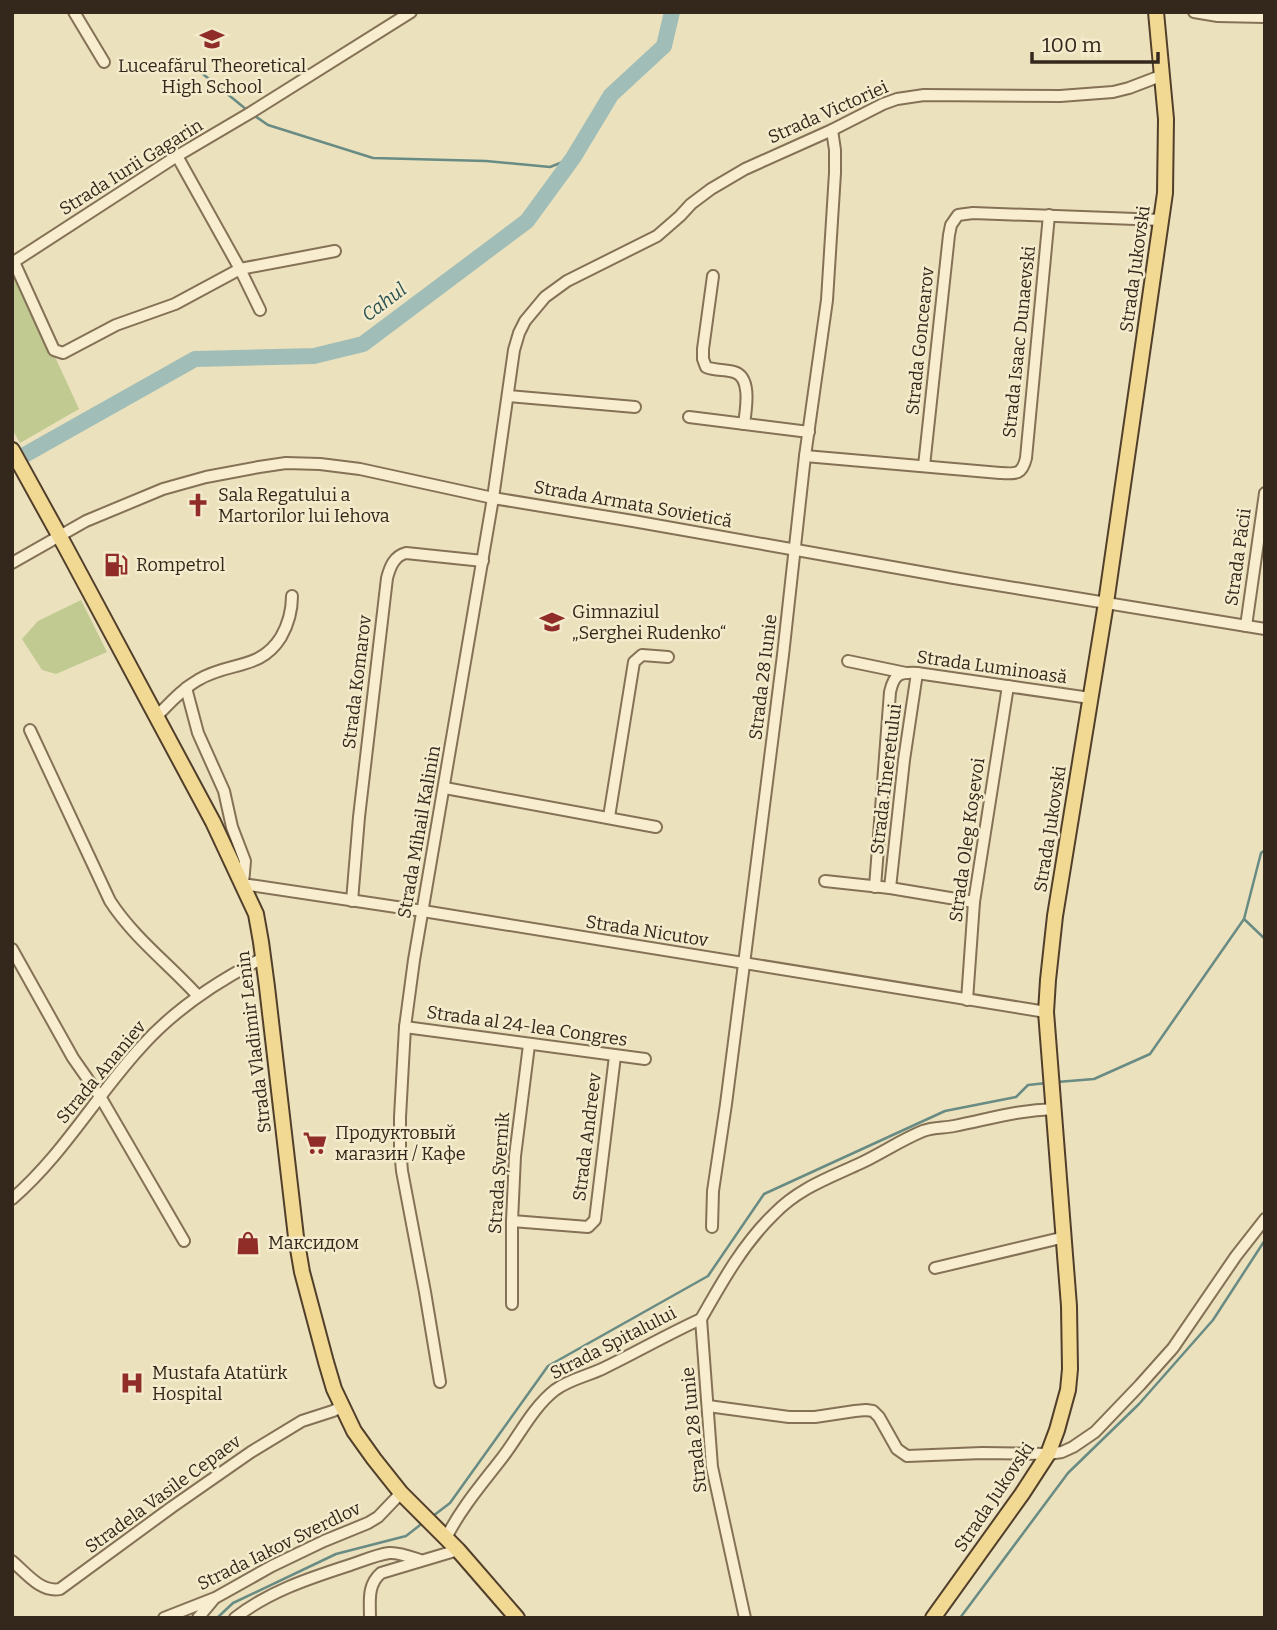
<svg xmlns="http://www.w3.org/2000/svg" width="1277" height="1630" viewBox="0 0 1277 1630" font-family="Bitter,serif">
  <style>
    .green { fill: #c0ca91 }
    .lines { fill: none; stroke-linecap: round; stroke-linejoin: round }
    .stream { stroke: #688b84; stroke-width: 2.5 }
    .river { stroke: #a0beb7; stroke-width: 16 }
    .minor-casing { stroke: #847156; stroke-width: 14 }
    .major-casing { stroke: #513f2b; stroke-width: 18 }
    .minor { stroke: #f8eecf; stroke-width: 10 }
    .major { stroke: #f1d993; stroke-width: 14 }
    .labels { text-anchor: middle; dominant-baseline: central; stroke-width: 5; stroke-linejoin: round; paint-order: stroke }
    .poi-label { font-size: 18px; fill: #33281b; stroke: #f4ebcc; text-anchor: start }
    .street-label { font-size: 18px; fill: #33281b; stroke: #f4ebcc }
    .water-label { font-size: 19px; font-style: italic; fill: #2a5352; stroke: #f4ebcc }
  </style>
  <rect width="100%" height="100%" fill="#ece1bd"/>
  <g class="green">
    <polygon points="17,274 79,409 20,443 12,429 12,277"/>
    <polygon points="81,600 107,652 56,674 42,670 22,639 38,621"/>
  </g>
  <g class="lines">
    <g class="stream">
      <polyline points="198,70 247,110"/>
      <polyline points="252,114 268,125 373,158 486,161 550,167 573,158"/>
      <polyline points="1244,919 1265,939"/>
      <polyline points="1057,1082 1094,1079 1150,1054 1244,919 1261,853 1265,850"/>
      <polyline points="433,1516 450,1503 548,1366 708,1276 764,1194 945,1111 1016,1097 1028,1085 1047,1083"/>
      <polyline points="217,1618 233,1603 336,1554 406,1536 424,1522"/>
      <polyline points="960,1618 1068,1473 1139,1404 1213,1320 1265,1240"/>
    </g>
    <polyline class="river" points="12,462 195,359 314,356 363,344 527,221 573,158 611,95 664,46 672,12"/>
    <g class="minor-casing">
      <g id="minor">
        <polyline points="74,12 104,62"/>
        <polyline points="1194,12 1218,16 1265,17"/>
        <polyline points="177,156 240,269 260,310"/>
        <polyline points="14,262 54,350 63,353 116,325 175,304 240,269 335,251"/>
        <polyline points="12,263 177,156 250,113 411,12"/>
        <path d="M713,276L703,349V359L706,367C716,371 724,369 734,372C752,377 746,409 744,424"/>
        <polyline points="508,396 635,407"/>
        <polyline points="689,417 809,432"/>
        <path d="M805,456L1000,473C1016,474 1022,475 1026,458L1049,215"/>
        <polyline points="924,466 949,235 951,225 958,215 973,213 1162,220"/>
        <polyline points="12,563 86,521 163,489 206,477 259,467 286,463 320,464 360,469 493,498 633,521 954,578 1265,629"/>
        <polyline points="1246,626 1265,493"/>
        <polyline points="848,661 906,673"/>
        <polyline points="186,688 198,733 224,791 232,827 245,861 243,884 423,911 1046,1012"/>
        <path d="M157,716C170,703 182,689 198,680C229,661 260,671 281,637C289,623 292,611 292,596"/>
        <path d="M30,730L110,901C134,938 169,964 198,996"/>
        <polyline points="445,788 656,827"/>
        <polyline points="609,817 634,662 642,655 668,657"/>
        <polyline points="825,881 890,888 974,902"/>
        <path d="M875,887L890,692C894,674 899,672 917,673L1090,698"/>
        <polyline points="890,888 904,760 917,673"/>
        <path d="M352,901L359,817L387,578C390,567 394,556 406,553L483,561"/>
        <polyline points="12,949 73,1058 101,1098 184,1241"/>
        <polyline points="967,1000 974,902 1008,686"/>
        <polyline points="405,1027 645,1059"/>
        <path d="M12,1199C63,1155 96,1096 141,1047C175,1009 217,981 263,958"/>
        <polyline points="512,1221 588,1227 595,1220 615,1056"/>
        <polyline points="712,1227 713,1191 726,1104 744,964 783,655 805,456 827,300 835,173 835,150 832,130"/>
        <polyline points="935,1268 1065,1237"/>
        <polyline points="512,1304 512,1221 515,1156 529,1045"/>
        <path d="M701,1319C722,1282 743,1244 774,1214C799,1188 829,1178 861,1163C882,1153 901,1140 923,1131C933,1127 944,1128 954,1126C990,1119 1017,1110 1055,1109"/>
        <polyline points="701,1319 712,1467 745,1618"/>
        <polyline points="440,1382 425,1292 402,1171 400,1149 400,1117 405,1027 414,960 493,498 514,350 519,333 525,321 545,297 567,281 657,236 680,216 691,204 711,189 745,169 832,130 883,104 897,99 924,95 1060,96 1113,92 1129,88 1163,75"/>
        <polyline points="708,1406 789,1417 815,1417 855,1411 866,1410 873,1411 879,1417 897,1449 907,1456 982,1453 1048,1454 1062,1452 1073,1447 1095,1432 1140,1385 1173,1348 1236,1256 1265,1219"/>
        <path d="M446,1538C461,1508 482,1484 502,1458C519,1436 533,1407 555,1390C570,1379 588,1376 604,1368C637,1352 668,1334 701,1319"/>
        <path d="M12,1561C26,1573 41,1593 60,1589L172,1507L251,1452L302,1421L333,1411L341,1407"/>
        <polyline points="164,1618 215,1598 272,1566 324,1541 368,1523 378,1517 401,1493"/>
        <polyline points="198,1618 213,1600"/>
        <path d="M235,1618C268,1592 307,1579 347,1566C360,1562 375,1555 389,1553C398,1552 411,1557 420,1560"/>
        <path d="M370,1618C370,1601 367,1585 381,1573L458,1550"/>
      </g>
    </g>
    <g class="major-casing">
      <g id="major">
        <polyline points="12,450 65,546 213,822 256,914 261,942 267,987 296,1237 302,1272 326,1362 334,1389 354,1431 374,1459 401,1493 458,1550 517,1618"/>
        <polyline points="933,1618 1022,1494 1048,1454 1057,1430 1068,1390 1070,1369 1069,1306 1046,1012 1048,980 1055,916 1106,603 1165,193 1166,119 1156,12"/>
      </g>
    </g>
    <use href="#minor" class="minor"/>
    <use href="#major" class="major"/>
  </g>
  <defs>
    <g id="school-bare" transform="scale(1.89)"><path d="M0-5L7-2L0 1L-7-2ZM-4 1L0 2.5L4 1V4Q0 6-4 4Z" fill="#912d28" stroke="#f4ebcc" stroke-width="2.5" paint-order="stroke"/></g>
    <g id="church-bare" transform="scale(1.89)"><path d="M-1.2-6h2.4v3.5h3.3v2.4h-3.3V6h-2.4V-.1h-3.3v-2.4h3.3Z" fill="#912d28" stroke="#f4ebcc" stroke-width="2.5" paint-order="stroke"/></g>
    <g id="fuel-bare" transform="scale(1.89)"><path d="M-5.5-6h7V0h2V4h1.3V-2.5L3-4.5l.8-.8L6-3V5H2.5V1h-1V6h-7ZM-4.2-4.7v3.2H.2V-4.7Z" fill="#912d28" stroke="#f4ebcc" stroke-width="2.5" paint-order="stroke"/></g>
    <g id="supermarket-bare" transform="scale(1.89)"><path d="M-6-5.5h2.5l.6 2H6L4.5 2H-2.5L-4.4-4H-6ZM-1.5 3.2a1.3 1.3 0 1 0 .1 0ZM3 3.2a1.3 1.3 0 1 0 .1 0Z" fill="#912d28" stroke="#f4ebcc" stroke-width="2.5" paint-order="stroke"/></g>
    <g id="shop-bare" transform="scale(1.89)"><path d="M-5-2.5h2.3a2.7 3.5 0 0 1 5.4 0H5L5.5 6h-11ZM-1.5-2.5h3a1.5 2.3 0 0 0-3 0Z" fill="#912d28" stroke="#f4ebcc" stroke-width="2.5" paint-order="stroke"/></g>
    <g id="hospital-bare" transform="scale(1.89)"><path d="M-5-5h3v3.5h4V-5h3V5h-3V1.5h-4V5h-3Z" fill="#912d28" stroke="#f4ebcc" stroke-width="2.5" paint-order="stroke"/></g>
  </defs>
  <g fill-rule="evenodd">
    <use href="#school-bare" x="212" y="39"/>
    <use href="#church-bare" x="198" y="505"/>
    <use href="#fuel-bare" x="116" y="565"/>
    <use href="#school-bare" x="552" y="622"/>
    <use href="#supermarket-bare" x="315" y="1143"/>
    <use href="#shop-bare" x="248" y="1243"/>
    <use href="#hospital-bare" x="132" y="1383"/>
  </g>
  <g class="labels">
    <g class="poi-label">
      <text x="212" y="66" text-anchor="middle">Luceafărul Theoretical<tspan x="212" dy="21">High School</tspan></text>
      <text x="218" y="495">Sala Regatului a<tspan x="218" dy="21">Martorilor lui Iehova</tspan></text>
      <text x="136" y="565">Rompetrol</text>
      <text x="572" y="612">Gimnaziul<tspan x="572" dy="21">„Serghei Rudenko“</tspan></text>
      <text x="335" y="1133">Продуктовый<tspan x="335" dy="21">магазин / Кафе</tspan></text>
      <text x="268" y="1243">Максидом</text>
      <text x="152" y="1373">Mustafa Atatürk<tspan x="152" dy="21">Hospital</tspan></text>
    </g>
    <g class="street-label">
      <text transform="translate(828 112) rotate(-24)">Strada Victoriei</text>
      <text transform="translate(131 167) rotate(-32)">Strada Iurii Gagarin</text>
      <text transform="translate(1135 269) rotate(-82)">Strada Jukovski</text>
      <text transform="translate(920 341) rotate(-84)">Strada Goncearov</text>
      <text transform="translate(1019 342) rotate(-84)">Strada Isaac Dunaevski</text>
      <text transform="translate(633 504) rotate(10)">Strada Armata Sovietică</text>
      <text transform="translate(1238 557) rotate(-82)">Strada Păcii</text>
      <text transform="translate(992 667) rotate(8)">Strada Luminoasă</text>
      <text transform="translate(763 677) rotate(-83)">Strada 28 Iunie</text>
      <text transform="translate(357 682) rotate(-83)">Strada Komarov</text>
      <text transform="translate(886 779) rotate(-83)">Strada Tineretului</text>
      <text transform="translate(1050 829) rotate(-81)">Strada Jukovski</text>
      <text transform="translate(419 832) rotate(-80)">Strada Mihail Kalinin</text>
      <text transform="translate(967 840) rotate(-82)">Strada Oleg Koşevoi</text>
      <text transform="translate(647 931) rotate(9)">Strada Nicutov</text>
      <text transform="translate(527 1026) rotate(8)">Strada al 24-lea Congres</text>
      <text transform="translate(254 1042) rotate(-97)">Strada Vladimir Lenin</text>
      <text transform="translate(101 1072) rotate(-50)">Strada Ananiev</text>
      <text transform="translate(587 1137) rotate(-83)">Strada Andreev</text>
      <text transform="translate(499 1173) rotate(-86)">Strada Șvernik</text>
      <text transform="translate(613 1343) rotate(-27)">Strada Spitalului</text>
      <text transform="translate(694 1430) rotate(-96)">Strada 28 Iunie</text>
      <text transform="translate(163 1494) rotate(-36)">Stradela Vasile Cepaev</text>
      <text transform="translate(994 1497) rotate(-56)">Strada Jukovski</text>
      <text transform="translate(279 1546) rotate(-26)">Strada Iakov Sverdlov</text>
    </g>
    <g class="water-label">
      <text transform="translate(384 302) rotate(-37)">Cahul</text>
    </g>
  </g>
  <rect width="1277" height="1630" fill="none" stroke="#33281b" stroke-width="28"/>
  <path d="M1032 52v10h126v-10" fill="none" stroke="#33281b" stroke-width="3.5"/>
  <text x="1042" y="52" font-size="21" fill="#33281b" stroke="#f4ebcc" stroke-width="5" paint-order="stroke">100 m</text>
</svg>
